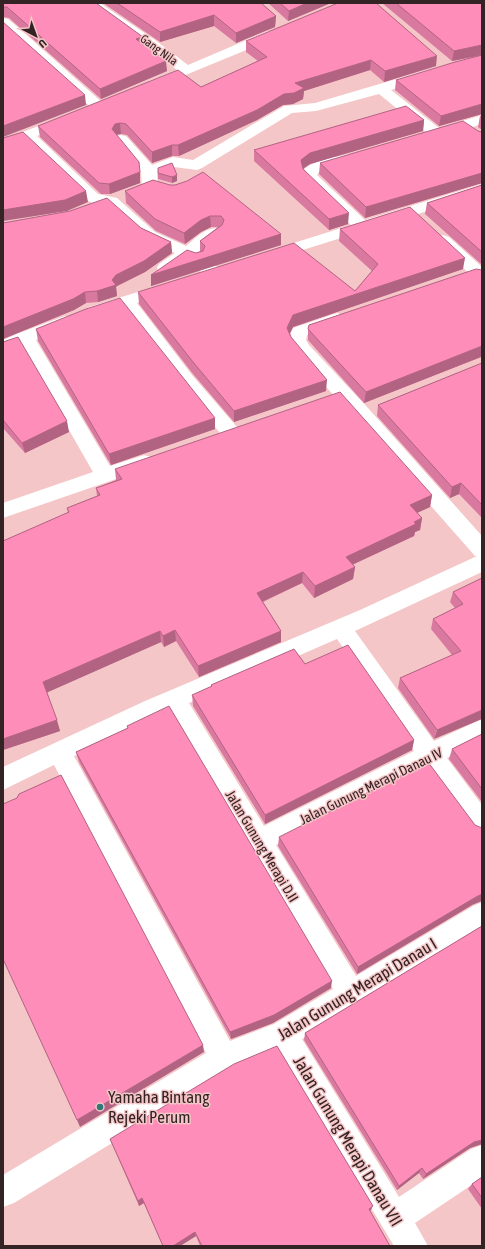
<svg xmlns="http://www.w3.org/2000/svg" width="485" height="1249" viewBox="0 0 485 1249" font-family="'Asap Condensed',sans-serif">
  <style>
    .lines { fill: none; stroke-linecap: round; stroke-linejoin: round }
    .minor { fill: #fff; fill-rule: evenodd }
    .wall { fill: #da79a0 }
    .shaded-wall { fill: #b26382 }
    .building { fill: #fe8dba; stroke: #b26382 }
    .poi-dot { fill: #2e7878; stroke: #f5c6c7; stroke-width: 1.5 }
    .labels { text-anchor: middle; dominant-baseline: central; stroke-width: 3; stroke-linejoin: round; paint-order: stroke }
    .far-street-label { font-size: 12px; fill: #342324; stroke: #f5c6c7 }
    .street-label { font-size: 14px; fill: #342324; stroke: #f5c6c7 }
    .near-street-label { font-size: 17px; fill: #342324; stroke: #f5c6c7 }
    .near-poi-label { font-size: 17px; fill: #342324; stroke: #f5c6c7; text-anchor: start }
  </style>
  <rect width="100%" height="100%" fill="#f5c6c7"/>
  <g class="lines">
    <g class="minor">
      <polygon points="85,3 100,3 155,40 188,65 268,31 278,31 280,34 278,37 154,88 149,87 147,84 149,81 177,70"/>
      <polygon points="3,18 8,19 20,29 104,104 106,107 104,110 99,111 94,110 3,29"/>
      <polygon points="482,56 482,64 453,71 391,90 439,128 482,115 482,124 437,138 432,137 379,94 316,111 292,113 202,168 197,170 174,167 157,173 158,186 155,189 150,191 145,189 142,186 141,172 114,139 116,136 121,135 126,136 152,165 173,157 193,160 284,106 315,103 444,65"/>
      <path d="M66,116L71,117L73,120L71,123L37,136L98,194L117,198L155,232L186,246C196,238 207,225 221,229L223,232L221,235L198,252L220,269L222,273L220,277C207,280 197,268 187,260C178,266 171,275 159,272L157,268L159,264L175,253L160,247L143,238L106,205L95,204L86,200L25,141L3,148V139Z"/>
      <path d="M349,154L354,156L357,159L354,162L320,171L317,175L365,220L482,184V194L277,258L271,260L265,258L263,255L265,252L351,225L301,176C301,162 337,157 349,154Z"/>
      <polygon points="443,235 449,237 482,267 482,281 476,280 437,243 435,240 437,237"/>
      <polygon points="167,283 173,284 175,288 173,292 137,303 192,375 237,427 240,432 237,437 230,439 223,437 180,383 123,308 95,316 89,315 86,311 89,307"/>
      <path d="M337,313L343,315L346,319L343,323L307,335L306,340L309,345L368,408L482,536V572L355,631L434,741L482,719V740L447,758L482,805V836L473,833L426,769L276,845L356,976L473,906L482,902V930L302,1039L399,1197L471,1149L482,1145V1178L415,1223L428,1246H394L277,1051L233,1069L14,1203L3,1207V1175L206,1053L54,765L3,790V767L145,701L360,610L477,556H475L292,348L288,340L293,328ZM337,639L414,751L264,826L189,703ZM169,711L333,989L274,1024L230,1041L74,756Z"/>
      <polygon points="65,316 71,318 74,322 71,326 36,340 110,466 144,455 151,457 154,462 151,467 3,518 3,503 93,472 21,346 3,353 3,340 19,333"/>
    </g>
  </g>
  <g class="wall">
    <polygon points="3,3 143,37 143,44 167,71 101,99 9,18 3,17"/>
    <polygon points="103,3 261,3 276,16 275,27 236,43 214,26 160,42"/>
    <polygon points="268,3 331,3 288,21"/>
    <polygon points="382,3 482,3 482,55 452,61"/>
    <polygon points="246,41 436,66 384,82 370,70 304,91 303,99 293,104 283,105 257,120 179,156 172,156 152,163 127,135 121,134 116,134 140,183 110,194 101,194 40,137 38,126 201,87 258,61 246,52"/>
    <polygon points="482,55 482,114 439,126 395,90 396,80"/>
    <polygon points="482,115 482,130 478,127 480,116"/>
    <polygon points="424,120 423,131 310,164 303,168 348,224 329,230 254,161 254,150"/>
    <polygon points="478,131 482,132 482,183 365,218 319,174 320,163"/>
    <polygon points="158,168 177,175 177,181 172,183 158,179"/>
    <polygon points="153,180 281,234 281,245 151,286 151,275 196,253 200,252 200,241 218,227 211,227 201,232 185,244 156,231 126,203 125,191"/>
    <polygon points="482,185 482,264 481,264 425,214 427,203"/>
    <polygon points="3,223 141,228 171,242 172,253 145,272 117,286 116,287 117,296 98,302 86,303 74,310 3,339"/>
    <polygon points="340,229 463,269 293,327 290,333 291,337 326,391 234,422 193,374 139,304 138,292 355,291 372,271 339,241"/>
    <polygon points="482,270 482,357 481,357 364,403 308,340 308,329"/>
    <polygon points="36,329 215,429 111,465 38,341"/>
    <polygon points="3,342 69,432 25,453 3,428"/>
    <polygon points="482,363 482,518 459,494 450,498 377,416 378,405"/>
    <polygon points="115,469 432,495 430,507 417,513 422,518 420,530 415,532 414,536 352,565 355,567 353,579 314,598 302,583 263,602 281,631 281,642 199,677 176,641 164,647 161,642 47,692 60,731 3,750 3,541 68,513 67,508 97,496 96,488 116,480"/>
    <polygon points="482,578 434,739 398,688 400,678 452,655 431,629 433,619 455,608 450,602 453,592"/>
    <polygon points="305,664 414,740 412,750 265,824 193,706 192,695 211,687 211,685"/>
    <polygon points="127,726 331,988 273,1023 231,1039 79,762 76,752 128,728"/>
    <polygon points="482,734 482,802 449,759 452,749"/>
    <polygon points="475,825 472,905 357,974 278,846 279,837"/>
    <polygon points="482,926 482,1144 470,1148 423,1179 419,1173 397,1190 304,1040 305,1033"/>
    <polygon points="110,1139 371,1210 370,1211 390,1246 200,1246 196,1236 180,1246 163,1246 144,1203 139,1206"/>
    <polygon points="482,1177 482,1209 468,1189 472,1184"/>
  </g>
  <g class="shaded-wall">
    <polygon points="307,3 331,3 288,21 289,11"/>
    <polygon points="214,15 214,26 160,42 160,32"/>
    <polygon points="276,16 275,27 236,43 236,33"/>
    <polygon points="143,37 143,47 136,39"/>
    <polygon points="482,45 482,55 452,61 454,51"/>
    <polygon points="437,56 436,66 384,82 385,71"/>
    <polygon points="371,60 370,70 304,91 303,99 293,104 283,105 257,120 179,156 178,145 295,83"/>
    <polygon points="166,61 167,71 101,99 100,89"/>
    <polygon points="85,95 86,105 3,137 3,126"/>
    <polygon points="482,104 482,114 439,126 441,116"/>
    <polygon points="424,120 423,131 310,164 300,171 301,160 310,153"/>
    <polygon points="120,123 121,134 116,135 112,129 115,124"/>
    <polygon points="172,145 172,156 152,163 152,152"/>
    <polygon points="140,172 140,183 110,194 109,184"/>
    <polygon points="482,173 482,183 365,218 366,207"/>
    <polygon points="177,175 177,181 172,183 172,177"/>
    <polygon points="86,191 88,202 67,211 3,221 3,210"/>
    <polygon points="349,213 348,224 329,230 329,219"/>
    <polygon points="210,216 211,227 201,232 185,244 184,233 201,220"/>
    <polygon points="281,234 281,245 151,286 151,275"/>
    <polygon points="171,242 172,253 145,272 117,286 116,287 117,296 98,302 97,291 112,280 116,275"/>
    <polygon points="465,258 463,269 293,327 287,339 287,328 293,315"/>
    <polygon points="85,292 86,303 74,310 3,339 3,327"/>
    <polygon points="482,346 481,357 364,403 366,392"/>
    <polygon points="327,380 326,391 234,422 234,411"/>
    <polygon points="215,418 215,429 111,465 109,454"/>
    <polygon points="67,421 69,432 25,453 22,443"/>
    <polygon points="461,483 459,494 450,498 452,487"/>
    <polygon points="432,495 430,507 408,517 410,505"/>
    <polygon points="422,518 420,530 415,532 414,536 345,568 346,557"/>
    <polygon points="355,567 353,579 314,598 315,586"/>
    <polygon points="303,572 302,583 257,604 257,593"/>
    <polygon points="175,630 176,641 164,647 163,636"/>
    <polygon points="160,631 161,642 46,693 43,682"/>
    <polygon points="281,631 281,642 199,677 198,666"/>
    <polygon points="482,710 482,719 434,739 437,730"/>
    <polygon points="57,720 60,731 3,750 3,739"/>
    <polygon points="414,740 412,750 265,824 265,815"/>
    <polygon points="482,894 482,901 472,905 357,974 358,967 476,897"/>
    <polygon points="332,981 331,988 273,1023 231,1039 230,1032"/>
    <polygon points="203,1045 204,1052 80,1127 77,1120"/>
    <polygon points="482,1140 482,1144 470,1148 423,1179 426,1174 474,1142"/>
    <polygon points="422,1168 419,1173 397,1190 399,1186"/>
    <polygon points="142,1198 144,1203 139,1206 138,1201"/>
    <polygon points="373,1206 371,1210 366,1213 369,1209"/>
    <polygon points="195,1232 196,1236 180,1246 173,1246"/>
  </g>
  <g class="building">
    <polygon points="3,3 96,3 143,37 136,39 166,61 100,89 7,7 3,7"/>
    <polygon points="117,3 261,3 276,16 236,33 214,15 160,32"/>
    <polygon points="280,3 307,3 289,11"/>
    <polygon points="338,3 376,3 437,56 385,71 371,60 295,83 304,88 294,93 284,94 257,110 178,145 172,145 152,152 126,124 120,123 115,124 112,129 139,162 140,172 109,184 99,183 38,126 178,70 201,87 267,57 246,41"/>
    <polygon points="396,3 482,3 482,45 454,51"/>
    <polygon points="3,22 85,95 3,126"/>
    <polygon points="482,55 482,104 441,116 396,80 455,62"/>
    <polygon points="406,106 424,120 310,153 301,160 303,169 349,213 329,219 254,150"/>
    <polygon points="463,121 478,131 482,132 482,173 366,207 320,163"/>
    <polygon points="23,132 86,191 65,200 3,210 3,138"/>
    <polygon points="172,163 177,175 172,177 158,173 158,168"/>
    <polygon points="203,172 281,234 151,275 187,250 196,253 203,251 205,246 200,241 222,225 224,220 221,216 210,216 201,220 184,233 155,219 125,191 153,180 170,185 175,185 187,181"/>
    <polygon points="482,185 482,252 427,203"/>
    <polygon points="107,198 141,228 171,242 144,261 116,275 112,280 116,285 97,291 85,292 73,299 3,327 3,223 70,211"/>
    <polygon points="410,207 465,258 293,315 287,328 291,337 327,380 234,411 193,362 138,292 294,243 355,291 378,264 340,229"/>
    <polygon points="476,269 482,270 482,346 366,392 308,329 309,325"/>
    <polygon points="120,298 215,418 109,454 36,329 86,309"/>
    <polygon points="18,337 67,421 22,443 3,420 3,342"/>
    <polygon points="482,363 482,505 461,483 452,487 378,405"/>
    <polygon points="340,392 432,495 410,505 422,518 414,522 416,524 346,557 355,567 315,586 303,572 257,593 281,631 198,666 175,630 163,636 160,631 43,682 57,720 3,739 3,541 69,512 67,508 100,495 96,488 122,479 115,469"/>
    <polygon points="482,578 482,710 437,730 400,678 461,651 433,619 463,604 453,592"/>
    <polygon points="348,645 414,740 265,815 192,695 212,686 211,685 294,649 305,664"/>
    <polygon points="169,706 332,981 274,1015 230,1032 76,752 128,728 127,726"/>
    <polygon points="482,734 482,789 452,749"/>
    <polygon points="428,762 475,825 482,828 482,894 476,897 358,967 279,837"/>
    <polygon points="61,775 203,1045 77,1120 3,959 3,804 17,798 19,794"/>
    <polygon points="482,926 482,1140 474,1142 426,1174 422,1168 399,1186 305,1033"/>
    <polygon points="277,1046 373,1206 369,1209 390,1246 202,1246 195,1232 173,1246 163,1246 142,1198 138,1201 110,1139 234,1064"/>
    <polygon points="482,1177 482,1198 472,1184"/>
  </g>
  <circle class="poi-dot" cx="100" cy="1107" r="4"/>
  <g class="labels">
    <g class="far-street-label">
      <text transform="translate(159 50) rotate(36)">Gang Nila</text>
    </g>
    <g class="street-label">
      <text transform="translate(371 786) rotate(-26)">Jalan Gunung Merapi Danau IV</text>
      <text transform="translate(262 846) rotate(59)">Jalan Gunung Merapi D.II</text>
    </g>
    <g class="near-street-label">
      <text transform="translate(357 989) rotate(-31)">Jalan Gunung Merapi Danau I</text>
      <text transform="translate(348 1141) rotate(59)">Jalan Gunung Merapi Danau VII</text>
    </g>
    <g class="near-poi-label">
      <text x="108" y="1097">Yamaha Bintang<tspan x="108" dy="20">Rejeki Perum</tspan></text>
    </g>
  </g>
  <rect width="485" height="1249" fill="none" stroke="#342324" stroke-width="8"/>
  <g transform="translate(36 36) rotate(139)" stroke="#f5c6c7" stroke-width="3" paint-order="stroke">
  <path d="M0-3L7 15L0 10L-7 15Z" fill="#342324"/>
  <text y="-6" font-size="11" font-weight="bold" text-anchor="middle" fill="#342324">U</text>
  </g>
</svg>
